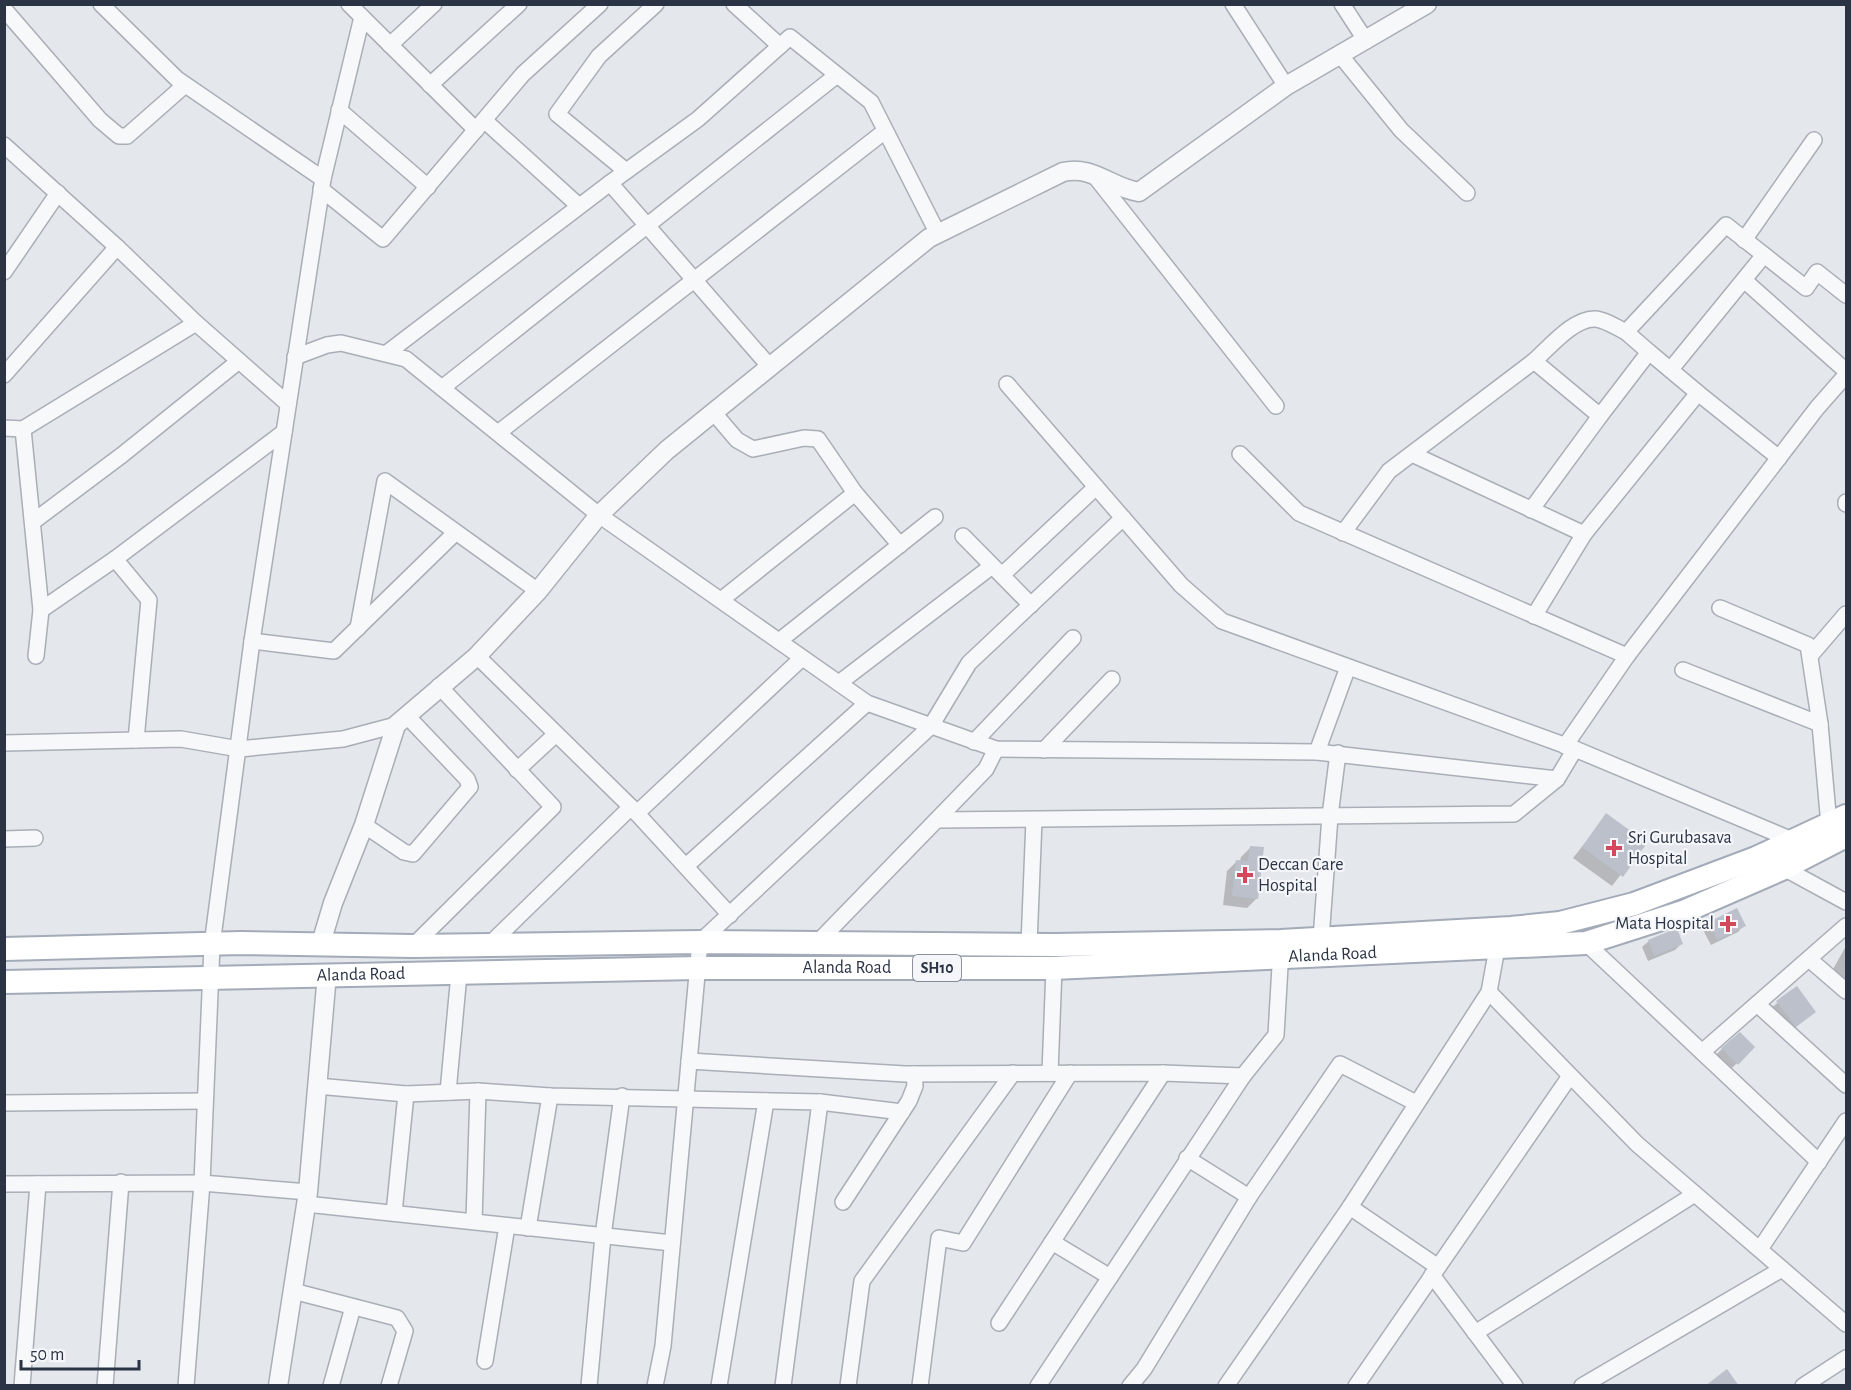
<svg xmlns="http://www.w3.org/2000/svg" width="1851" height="1390" viewBox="0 0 1851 1390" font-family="'Alegreya Sans',sans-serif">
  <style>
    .shadow { fill: #0003 }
    .building { fill: #bbc0ca }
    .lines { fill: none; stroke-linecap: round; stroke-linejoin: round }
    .minor-casing { stroke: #a9aeb7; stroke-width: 18 }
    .tertiary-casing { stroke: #a9aeb7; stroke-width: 21 }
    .primary-casing { stroke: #a3abb8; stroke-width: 26 }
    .minor { stroke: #f7f8fa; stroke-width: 15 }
    .tertiary { stroke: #f7f8fa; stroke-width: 18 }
    .primary { stroke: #fff; stroke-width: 22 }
    .poi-dot { fill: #d1495b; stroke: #f4f6f9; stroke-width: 2 }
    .labels { text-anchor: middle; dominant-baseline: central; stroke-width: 4.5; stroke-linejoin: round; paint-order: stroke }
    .shield { fill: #f4f6f9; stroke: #676e7b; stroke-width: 1.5 }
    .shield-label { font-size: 16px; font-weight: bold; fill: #2b3445 }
    .poi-label { font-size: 18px; fill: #2b3445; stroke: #f4f6f9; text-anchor: start }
    .street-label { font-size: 18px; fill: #2b3445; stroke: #f4f6f9 }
  </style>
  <rect width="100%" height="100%" fill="#e4e7ec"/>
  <g class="shadow">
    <polygon points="1607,815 1645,843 1612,886 1573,858"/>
    <polygon points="1251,847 1257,898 1247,908 1223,905 1227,871 1237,861 1240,861 1241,857"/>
    <polygon points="1736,910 1744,925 1738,932 1711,945 1703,930 1710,924"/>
    <polygon points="1649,941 1681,944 1675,950 1648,961 1642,947"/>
    <polygon points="1846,946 1846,989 1828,978"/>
    <polygon points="1797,988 1814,1012 1789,1032 1771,1008"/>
    <polygon points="1753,1047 1730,1070 1716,1055 1722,1049"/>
  </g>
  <g class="building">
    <polygon points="1606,813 1647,843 1623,877 1582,847"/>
    <polygon points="1250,846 1264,847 1258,899 1232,896 1236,860 1248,861"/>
    <polygon points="1737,908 1746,926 1717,940 1709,922"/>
    <polygon points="1677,928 1683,944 1654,956 1648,940"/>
    <polygon points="1797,986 1816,1012 1796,1027 1776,1001"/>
    <polygon points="1740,1032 1755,1047 1738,1065 1721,1048"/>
    <polygon points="1727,1369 1739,1386 1705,1386"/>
  </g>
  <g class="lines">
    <g class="minor-casing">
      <g id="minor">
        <polyline points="101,4 177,79 323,179"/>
        <polyline points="349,4 476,130"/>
        <polyline points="734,4 780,46"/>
        <polyline points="1233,4 1286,86"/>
        <polyline points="1342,4 1366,41"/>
        <polyline points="4,9 100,120 119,136 127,136 185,85"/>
        <polyline points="390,45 434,4"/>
        <polyline points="1341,56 1401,130 1467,193"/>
        <polyline points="430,85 519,4"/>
        <polyline points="339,110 428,187"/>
        <polyline points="484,120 579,206"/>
        <polyline points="4,145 117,247"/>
        <polyline points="626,171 557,114 599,56 656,4"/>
        <polyline points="1094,175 1276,406"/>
        <polyline points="321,189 383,239 523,74 600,4"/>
        <polyline points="1744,240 1814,140"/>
        <polyline points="4,272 58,193"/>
        <polyline points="1744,280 1846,371"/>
        <polyline points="387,353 610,183"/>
        <polyline points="295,357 327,345 341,343 406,359 599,515 867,703 996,749 1317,752 1557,779 1575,749 1797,842"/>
        <path d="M1534,361C1549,348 1574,317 1596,319C1606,320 1617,328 1626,332"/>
        <polyline points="770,367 610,183 698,119 790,37 871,102 938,234"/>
        <polyline points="1671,369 1764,255"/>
        <polyline points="4,375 117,247 196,323 288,404"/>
        <polyline points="1007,384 1181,585 1222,621 1575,749"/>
        <polyline points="442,388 837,75"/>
        <polyline points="1698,393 1779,458"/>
        <polyline points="714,413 737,440 753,449 804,438 818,439 855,493"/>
        <polyline points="4,428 23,429 196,323"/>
        <polyline points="23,429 41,610 115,559 284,432"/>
        <polyline points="498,433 885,131"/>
        <polyline points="1240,454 1299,513 1627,656 1565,746"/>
        <polyline points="1412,454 1584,534 1698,393 1649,352"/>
        <polyline points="1846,502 1846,504"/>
        <polyline points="1531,510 1600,416"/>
        <polyline points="34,521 122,455 239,361"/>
        <polyline points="1343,533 1389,471 1534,361 1600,416 1649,352 1626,332 1726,225 1806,288 1817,272 1846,295"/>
        <polyline points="963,536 1031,605"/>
        <polyline points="115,559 149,600 136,740"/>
        <polyline points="1002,575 1096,487"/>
        <polyline points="721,600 855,493 900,545"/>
        <polyline points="1720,608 1808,645 1820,724 1829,825"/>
        <polyline points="1534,616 1584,534"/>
        <polyline points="358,628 385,481 538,591"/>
        <polyline points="252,641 334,651 455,533"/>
        <polyline points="779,641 935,517"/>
        <polyline points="36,656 41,610"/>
        <polyline points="477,656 631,807"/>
        <polyline points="1627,656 1817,408 1846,375"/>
        <polyline points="1810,656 1846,614"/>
        <polyline points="1683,670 1820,724"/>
        <polyline points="839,683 992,566"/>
        <polyline points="974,742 1073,638"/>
        <polyline points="4,743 181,739 239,749 343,739 396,725"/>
        <polyline points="1044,750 1112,679"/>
        <polyline points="1317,752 1348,667"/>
        <polyline points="517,770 556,734"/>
        <polyline points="637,813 802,658"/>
        <polyline points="937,820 1514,814 1557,779"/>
        <polyline points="364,825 404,852 413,854 470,787 467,779 407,716"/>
        <polyline points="4,839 35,838"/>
        <polyline points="686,866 867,703"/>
        <polyline points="1780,866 1846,902"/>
        <polyline points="1321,939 1330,816 1338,753"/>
        <polyline points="818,942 986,769 996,749"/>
        <polyline points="491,943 631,807 730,915"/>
        <polyline points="1586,943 1819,1162"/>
        <polyline points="1029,944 1034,820"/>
        <polyline points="413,946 553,807 439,686"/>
        <polyline points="1809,959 1846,991"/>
        <polyline points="1489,992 1637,1144 1846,1324"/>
        <polyline points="1757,1004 1846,1085"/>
        <polyline points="1702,1052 1846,926"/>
        <polyline points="689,1061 905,1074 1163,1073 1243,1076 1276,1035 1281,949"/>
        <polyline points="1050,1073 1054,968"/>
        <polyline points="317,1086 406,1094 478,1091 550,1096 820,1102 783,1386"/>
        <polyline points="448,1092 459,974"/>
        <polyline points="820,1102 902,1112"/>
        <polyline points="4,1103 205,1101"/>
        <polyline points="1187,1158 1249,1197"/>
        <polyline points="4,1184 202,1183 308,1192"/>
        <polyline points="843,1202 909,1101 915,1086 914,1074"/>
        <polyline points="306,1204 672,1243"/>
        <polyline points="1350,1207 1438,1267"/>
        <polyline points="394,1213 406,1094"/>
        <polyline points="474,1221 478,1091"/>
        <polyline points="528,1228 550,1096"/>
        <polyline points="1052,1242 1110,1277"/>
        <polyline points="1760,1249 1846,1121"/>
        <polyline points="1432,1275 1515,1386"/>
        <polyline points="293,1291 397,1318 405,1331 389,1386"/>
        <polyline points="999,1323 1163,1073"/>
        <polyline points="1475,1333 1695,1194"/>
        <polyline points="485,1361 507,1226"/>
        <polyline points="22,1386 38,1184"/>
        <polyline points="105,1386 121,1182"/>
        <polyline points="186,1386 202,1183 212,945 252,641 323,179 362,17"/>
        <polyline points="331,1386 353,1307"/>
        <polyline points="589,1386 603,1236 622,1096"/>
        <polyline points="655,1386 663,1346 700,942 931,726 969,663 1123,518"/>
        <polyline points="719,1386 766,1101"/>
        <polyline points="848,1386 862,1281 1013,1073"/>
        <polyline points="920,1386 939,1238 963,1243 1070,1073"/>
        <polyline points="1038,1386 1243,1076"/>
        <polyline points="1130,1386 1144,1369 1249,1197 1340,1064 1416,1103"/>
        <polyline points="1226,1386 1350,1207 1489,992 1497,948 1503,940"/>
        <polyline points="1356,1386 1570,1076"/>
        <polyline points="1582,1386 1782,1269"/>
        <polyline points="1803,1386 1846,1358"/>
      </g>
    </g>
    <g class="tertiary-casing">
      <g id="tertiary">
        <path d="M321,943L333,903L364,825L396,725L477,656L538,591L599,515L667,450L929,238L1063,172C1093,165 1111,188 1139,192L1286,86L1427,4"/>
        <polyline points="278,1386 308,1192 327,974"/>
      </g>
    </g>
    <g class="primary-casing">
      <g id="primary">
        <polyline points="4,949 241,943 413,946 700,942 1055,945 1281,941 1511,928 1560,923 1634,904 1756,858 1846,816"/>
        <path id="s1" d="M4,982L698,968H1054L1586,943L1683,912L1784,868L1846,836"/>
      </g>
    </g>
    <use href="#minor" class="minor"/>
    <use href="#tertiary" class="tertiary"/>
    <use href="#primary" class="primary"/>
  </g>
  <g class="poi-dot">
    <path d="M1611 839h6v6h6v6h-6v6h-6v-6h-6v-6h6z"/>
    <path d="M1242 866h6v6h6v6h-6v6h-6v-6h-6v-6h6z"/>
    <path d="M1725 915h6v6h6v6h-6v6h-6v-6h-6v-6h6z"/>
  </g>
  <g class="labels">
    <rect class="shield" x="913" y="955" width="48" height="26" rx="4.5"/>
    <g class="shield-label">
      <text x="937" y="968">SH10</text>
    </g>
    <g class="poi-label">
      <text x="1628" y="838">Sri Gurubasava<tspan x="1628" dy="21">Hospital</tspan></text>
      <text x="1258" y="865">Deccan Care<tspan x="1258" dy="21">Hospital</tspan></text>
      <text x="1714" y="924" text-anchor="end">Mata Hospital</text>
    </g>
    <g class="street-label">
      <text stroke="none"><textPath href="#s1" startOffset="1329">Alanda Road</textPath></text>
      <text stroke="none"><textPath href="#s1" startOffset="843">Alanda Road</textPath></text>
      <text stroke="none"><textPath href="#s1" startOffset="357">Alanda Road</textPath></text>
    </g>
  </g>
  <rect width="1851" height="1390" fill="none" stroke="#2b3445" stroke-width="12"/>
  <path d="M21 1360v9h118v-9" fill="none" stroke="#2b3445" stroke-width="3"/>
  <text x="30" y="1360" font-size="18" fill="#2b3445" stroke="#f4f6f9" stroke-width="4.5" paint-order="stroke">50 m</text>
</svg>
